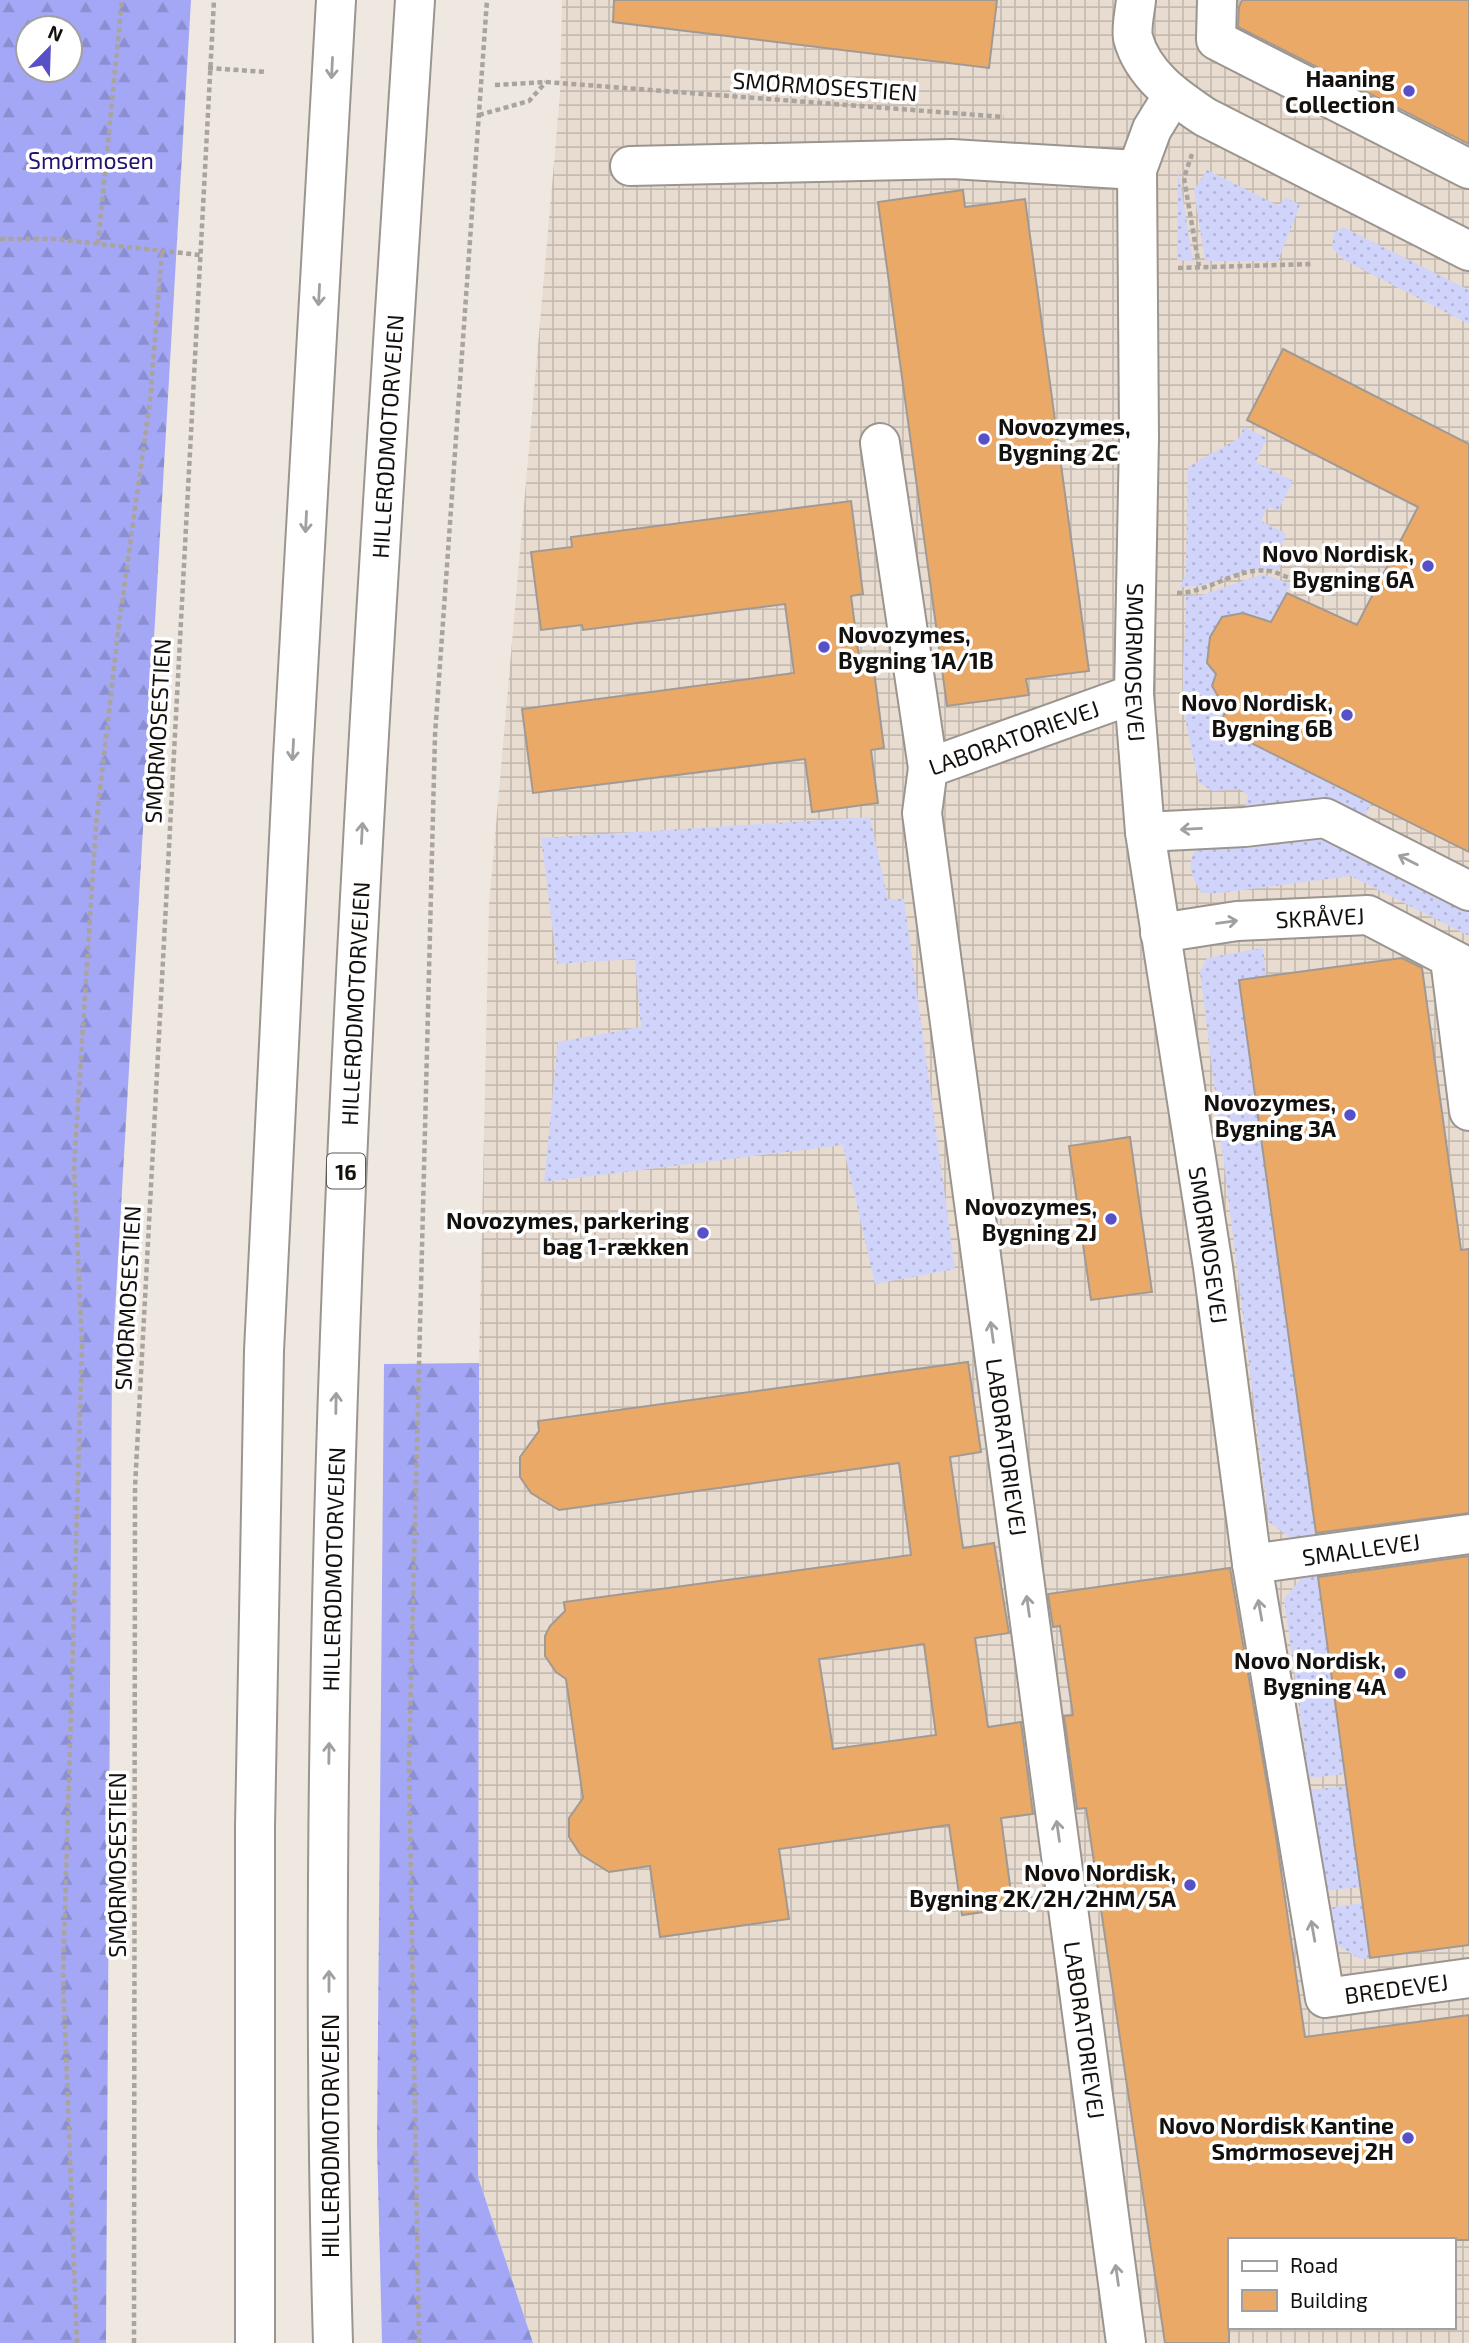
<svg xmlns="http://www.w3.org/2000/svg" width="1469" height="2343" viewBox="0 0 1469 2343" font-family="'Exo 2',sans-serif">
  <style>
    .industrial { fill: url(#industrial-grid); fill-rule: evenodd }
    .grass { fill: url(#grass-dots) }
    .forest { fill: url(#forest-firs); fill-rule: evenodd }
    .building { fill: #eaa966; stroke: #a19a94; stroke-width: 2; fill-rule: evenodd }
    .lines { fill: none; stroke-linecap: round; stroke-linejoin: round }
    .minor-casing { stroke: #9b958f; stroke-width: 42 }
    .highway-casing { stroke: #9b958f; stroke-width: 42 }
    .path { stroke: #aaa49e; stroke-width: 4.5; stroke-dasharray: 5 3.5; stroke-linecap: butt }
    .minor { stroke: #fff; stroke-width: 38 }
    .highway { stroke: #fff; stroke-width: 38 }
    .oneway { stroke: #a19f9f }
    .poi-dot { fill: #5850c7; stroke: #fff; stroke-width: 2.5 }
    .labels { text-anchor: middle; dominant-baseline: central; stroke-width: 7; stroke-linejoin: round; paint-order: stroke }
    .shield { fill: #fff; stroke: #5a5856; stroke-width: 2 }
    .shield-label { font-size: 21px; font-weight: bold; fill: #13100e }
    .poi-label { font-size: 23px; font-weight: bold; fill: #13100e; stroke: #fff; text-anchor: end }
    .street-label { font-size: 23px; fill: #13100e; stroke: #fff }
    .park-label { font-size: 23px; fill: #24126c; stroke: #fff }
  </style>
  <defs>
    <pattern id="industrial-grid" width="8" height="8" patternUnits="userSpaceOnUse" patternTransform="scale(1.75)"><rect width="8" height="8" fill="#e8dbcf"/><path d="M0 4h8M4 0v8" fill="none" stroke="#c6bbb1"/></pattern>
    <pattern id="grass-dots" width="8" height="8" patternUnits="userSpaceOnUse" patternTransform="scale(1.75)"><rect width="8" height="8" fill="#d1d4fa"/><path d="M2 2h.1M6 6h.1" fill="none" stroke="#b3b5d5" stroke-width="1.8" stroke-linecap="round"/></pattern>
    <pattern id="forest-firs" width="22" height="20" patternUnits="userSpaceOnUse" patternTransform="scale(1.75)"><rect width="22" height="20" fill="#a3a7f6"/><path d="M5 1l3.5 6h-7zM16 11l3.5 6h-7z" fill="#8b8fd2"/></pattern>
  </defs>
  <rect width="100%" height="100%" fill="#efe8e1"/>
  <path class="industrial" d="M562,0H1469V2343H533L478,2177L471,1733L489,905L560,94ZM1229,2240H1453V2327H1229Z"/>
  <g class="grass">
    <polygon points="1178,169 1193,261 1177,260"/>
    <polygon points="1207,170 1279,206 1285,197 1300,205 1278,261 1205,261 1194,190"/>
    <polygon points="1343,227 1469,290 1469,324 1344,260 1332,248 1334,233"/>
    <path d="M1244,427L1267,438L1256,462L1293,481L1278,511L1268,507L1261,521L1287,534L1275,556L1283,560L1279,570C1235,563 1218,589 1180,587L1186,574L1188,467L1239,438Z"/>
    <path d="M1263,574L1291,584L1271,621L1243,613L1222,617L1210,637L1207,663L1216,674L1212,686L1219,698L1229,703L1219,726L1372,802L1362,821L1245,808L1248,796L1241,789L1213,791L1199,783C1192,751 1183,718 1183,685C1182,655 1187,628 1186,596L1202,595Z"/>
    <polygon points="870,817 888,899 904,899 955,1269 875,1284 843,1145 544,1182 558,1042 641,1027 635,959 557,964 541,838"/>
    <path d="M1327,824L1469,897V936L1351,876L1220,893H1202C1184,866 1189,858 1206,833Z"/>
    <polygon points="1263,948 1266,976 1239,980 1316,1540 1299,1544 1269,1522 1200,972 1207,958"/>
    <polygon points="1317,1572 1345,1774 1309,1778 1284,1599 1305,1574"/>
    <polygon points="1346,1786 1360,1887 1323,1891 1310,1790"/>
    <polygon points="1362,1903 1370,1958 1360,1959 1329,1940 1327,1908"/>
  </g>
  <g class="forest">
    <path d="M0,0H191L112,1363L106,2343H0ZM28,28H70V70H28Z"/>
    <polygon points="479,1363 478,2177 533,2343 382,2343 377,2142 384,1364"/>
  </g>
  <g class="building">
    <polygon points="614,0 997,0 989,68 613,22"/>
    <polygon points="1242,0 1469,0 1469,144 1238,27 1239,7"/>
    <polygon points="963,190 965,207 1025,199 1089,671 1026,679 1029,695 947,706 878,202"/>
    <polygon points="1283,349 1469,444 1469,852 1219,727 1226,710 1212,686 1216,674 1207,663 1210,637 1222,617 1243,613 1271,622 1287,593 1357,625 1418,507 1247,420"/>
    <polygon points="851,501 863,594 851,596 860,665 873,663 884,748 871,750 878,803 812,812 805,759 533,793 522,709 794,673 785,604 583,630 582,625 541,630 531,552 572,547 571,537"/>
    <polygon points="1402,958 1422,968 1461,1250 1469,1249 1469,1513 1316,1533 1239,980"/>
    <polygon points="1130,1137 1152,1292 1091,1300 1069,1146"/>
    <path d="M968,1362L981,1452L950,1457L963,1548L994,1543L1009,1633L975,1638L988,1727L1021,1722L1033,1814L1001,1818L1013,1908L962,1915L949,1825L779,1849L789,1919L660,1937L650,1866L609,1872L580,1854L569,1837V1818L583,1798L566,1679L556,1672L545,1656V1636L550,1626L565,1611L564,1602L911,1555L899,1463L559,1510L531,1493L520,1477V1457L539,1431L538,1421ZM924,1644L936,1735L833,1749L819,1659Z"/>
    <polygon points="1469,1556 1469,1945 1370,1958 1318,1577"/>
    <polygon points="1230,1568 1276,1836 1305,2037 1469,2015 1469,2240 1229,2240 1229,2343 1165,2343 1086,1808 1077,1809 1064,1716 1073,1715 1060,1626 1053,1627 1048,1594"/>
  </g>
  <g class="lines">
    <g class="minor-casing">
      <g id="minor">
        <path d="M1136,0C1135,11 1131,27 1133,38C1143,75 1175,97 1205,117L1469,251"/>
        <polyline points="1217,0 1216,40 1469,169"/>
        <path id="s1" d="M1173,95L1152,129L1137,170L1139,438L1134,694L1145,832L1213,1267L1252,1564L1325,1998L1469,1978"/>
        <polyline points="630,166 952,159 1137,170"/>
        <polyline points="880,443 928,768"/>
        <polyline points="1145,832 1245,827 1325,818 1469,891"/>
        <path id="s2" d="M1160,933L1237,921L1368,915L1469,968"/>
        <polyline points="1450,959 1469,1111"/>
        <path id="s3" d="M1252,1564L1469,1534"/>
        <path id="s4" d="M1126,2343L922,813L928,768L1134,694"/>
      </g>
    </g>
    <g class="highway-casing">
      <g id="highway">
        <polyline points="255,2343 255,1827 264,1351 293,758 336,0"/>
        <path id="s5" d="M333,2343C310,1561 365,780 415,0"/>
      </g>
    </g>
    <g class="path">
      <polyline points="208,68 266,72"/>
      <polyline points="495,85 546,82 1004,117"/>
      <polyline points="479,115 529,101 546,82"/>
      <polyline points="1192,154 1184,178 1199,266"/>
      <polyline points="0,239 55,239 200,255"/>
      <polyline points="98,244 122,0"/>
      <polyline points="1178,268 1313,264"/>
      <path d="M1177,593C1209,593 1238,566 1270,571C1279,573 1288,578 1297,581"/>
      <polyline points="77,2343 63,1975 82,1346 74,1167 96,825 119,624 150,401 162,251"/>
      <polyline points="134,2343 135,1487 214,0"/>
      <polyline points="419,2343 409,1761 435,735 487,0"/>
    </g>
    <use href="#minor" class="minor"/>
    <use href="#highway" class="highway"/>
  </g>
  <defs><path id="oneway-shaft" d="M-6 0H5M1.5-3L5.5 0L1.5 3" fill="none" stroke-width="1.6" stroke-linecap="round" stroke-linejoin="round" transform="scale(1.75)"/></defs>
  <g class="oneway">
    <use href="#oneway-shaft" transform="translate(332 68) rotate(93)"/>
    <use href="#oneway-shaft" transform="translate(319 295) rotate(93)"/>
    <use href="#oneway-shaft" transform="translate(306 522) rotate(93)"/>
    <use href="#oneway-shaft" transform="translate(293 750) rotate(93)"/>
    <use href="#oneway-shaft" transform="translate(1191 829) rotate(177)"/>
    <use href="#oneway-shaft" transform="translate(362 833) rotate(-87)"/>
    <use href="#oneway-shaft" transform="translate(1408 860) rotate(-153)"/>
    <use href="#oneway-shaft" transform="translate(1227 922) rotate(-8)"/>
    <use href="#oneway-shaft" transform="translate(992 1332) rotate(-98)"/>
    <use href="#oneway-shaft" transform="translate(336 1403) rotate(-89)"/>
    <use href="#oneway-shaft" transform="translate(1028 1606) rotate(-98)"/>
    <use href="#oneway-shaft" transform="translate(1260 1610) rotate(-100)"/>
    <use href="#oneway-shaft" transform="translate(329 1753) rotate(-89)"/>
    <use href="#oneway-shaft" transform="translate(1058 1831) rotate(-98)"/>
    <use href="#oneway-shaft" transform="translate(1313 1931) rotate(-100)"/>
    <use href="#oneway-shaft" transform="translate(329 1981) rotate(-90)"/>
    <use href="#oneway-shaft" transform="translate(1117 2275) rotate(-98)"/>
  </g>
  <g class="poi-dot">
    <circle cx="1409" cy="91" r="7"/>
    <circle cx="984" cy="439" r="7"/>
    <circle cx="1428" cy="566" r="7"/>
    <circle cx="824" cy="647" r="7"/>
    <circle cx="1347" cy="715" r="7"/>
    <circle cx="1350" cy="1115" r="7"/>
    <circle cx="1111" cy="1219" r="7"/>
    <circle cx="703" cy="1233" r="7"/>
    <circle cx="1400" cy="1673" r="7"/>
    <circle cx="1190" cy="1885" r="7"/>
    <circle cx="1408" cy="2138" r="7"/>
  </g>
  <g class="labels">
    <rect class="shield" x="327" y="1153.5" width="38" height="35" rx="5"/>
    <g class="shield-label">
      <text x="346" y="1171">16</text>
    </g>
    <g class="poi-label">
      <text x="1395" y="78">Haaning<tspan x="1395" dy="26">Collection</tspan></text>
      <text x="998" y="426" text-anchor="start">Novozymes,<tspan x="998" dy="26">Bygning 2C</tspan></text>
      <text x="1414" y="553">Novo Nordisk,<tspan x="1414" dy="26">Bygning 6A</tspan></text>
      <text x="838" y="634" text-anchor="start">Novozymes,<tspan x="838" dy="26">Bygning 1A/1B</tspan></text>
      <text x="1333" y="702">Novo Nordisk,<tspan x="1333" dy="26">Bygning 6B</tspan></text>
      <text x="1336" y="1102">Novozymes,<tspan x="1336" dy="26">Bygning 3A</tspan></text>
      <text x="1097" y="1206">Novozymes,<tspan x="1097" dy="26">Bygning 2J</tspan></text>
      <text x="689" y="1220">Novozymes, parkering<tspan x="689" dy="26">bag 1-rækken</tspan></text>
      <text x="1386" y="1660">Novo Nordisk,<tspan x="1386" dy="26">Bygning 4A</tspan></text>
      <text x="1176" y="1872">Novo Nordisk,<tspan x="1176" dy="26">Bygning 2K/2H/2HM/5A</tspan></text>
      <text x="1394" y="2125">Novo Nordisk Kantine<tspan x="1394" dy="26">Smørmosevej 2H</tspan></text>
    </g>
    <g class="street-label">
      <text transform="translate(825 86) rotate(4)">SMØRMOSESTIEN</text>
      <text stroke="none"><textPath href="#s5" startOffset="1908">HILLERØDMOTORVEJEN</textPath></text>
      <text stroke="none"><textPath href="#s1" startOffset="576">SMØRMOSEVEJ</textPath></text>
      <text transform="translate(157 731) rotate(-87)">SMØRMOSESTIEN</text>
      <text stroke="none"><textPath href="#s4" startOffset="1680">LABORATORIEVEJ</textPath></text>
      <text stroke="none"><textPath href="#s2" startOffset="161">SKRÅVEJ</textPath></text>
      <text stroke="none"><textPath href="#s5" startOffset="1340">HILLERØDMOTORVEJEN</textPath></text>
      <text stroke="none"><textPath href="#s1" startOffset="1164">SMØRMOSEVEJ</textPath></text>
      <text transform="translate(127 1298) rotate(-87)">SMØRMOSESTIEN</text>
      <text transform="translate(1007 1447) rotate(82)">LABORATORIEVEJ</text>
      <text stroke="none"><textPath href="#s3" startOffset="110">SMALLEVEJ</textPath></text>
      <text stroke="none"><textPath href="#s5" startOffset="774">HILLERØDMOTORVEJEN</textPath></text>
      <text transform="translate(117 1865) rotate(-90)">SMØRMOSESTIEN</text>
      <text stroke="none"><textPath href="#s1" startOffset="1998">BREDEVEJ</textPath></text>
      <text transform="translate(1085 2030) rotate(82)">LABORATORIEVEJ</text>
      <text transform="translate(330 2136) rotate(-90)">HILLERØDMOTORVEJEN</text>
    </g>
    <g class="park-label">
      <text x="91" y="160">Smørmosen</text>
    </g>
  </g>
  <rect x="1228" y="2238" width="228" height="91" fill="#ffffff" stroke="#a19f9f" stroke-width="2"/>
  <rect x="1242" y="2261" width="35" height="10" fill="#ffffff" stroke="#a19f9f" stroke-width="2"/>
  <text x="1290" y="2273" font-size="21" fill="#13100e">Road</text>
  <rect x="1242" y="2290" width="35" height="21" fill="#eaa966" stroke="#a19f9f" stroke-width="2"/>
  <text x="1290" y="2308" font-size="21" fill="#13100e">Building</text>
  <g transform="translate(49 49) rotate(23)"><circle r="33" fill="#ffffff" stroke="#a19f9f" stroke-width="2"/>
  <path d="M0-5L12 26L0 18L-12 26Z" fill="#5850c7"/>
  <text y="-10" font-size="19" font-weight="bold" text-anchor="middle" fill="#13100e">N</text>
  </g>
</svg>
